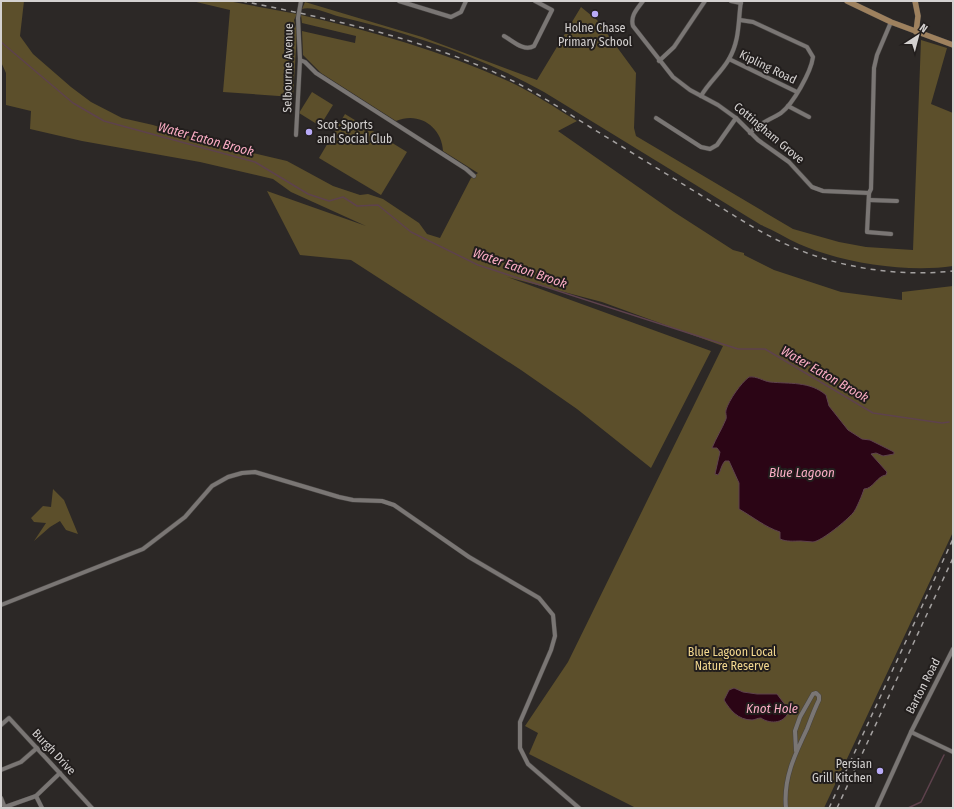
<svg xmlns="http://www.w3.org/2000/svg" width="954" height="809" viewBox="0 0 954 809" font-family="'Fira Sans Condensed',sans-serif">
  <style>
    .green { fill: #5c4f2b }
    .water { fill: #2b0515; stroke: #5e424d }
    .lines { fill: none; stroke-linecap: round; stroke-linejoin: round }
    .stream { stroke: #5e424d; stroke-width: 1.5 }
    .street-casing { stroke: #464341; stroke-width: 5 }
    .secondary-casing { stroke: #464341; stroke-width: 6 }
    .street { stroke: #7a7674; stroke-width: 4 }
    .secondary { stroke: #9e815e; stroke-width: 5.5 }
    .rail { stroke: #a4a1a0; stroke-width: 1.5; stroke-dasharray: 5 5; stroke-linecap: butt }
    .poi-dot { fill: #b9abf7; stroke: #221e1d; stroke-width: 1.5 }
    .labels { text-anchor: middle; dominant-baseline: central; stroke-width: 4; stroke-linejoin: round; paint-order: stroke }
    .poi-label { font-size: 12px; fill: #d4d1d0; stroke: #221e1d }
    .street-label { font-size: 12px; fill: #d4d1d0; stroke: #221e1d }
    .park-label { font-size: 12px; fill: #f3d88f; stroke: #221e1d }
    .water-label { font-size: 13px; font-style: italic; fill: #fcadc5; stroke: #221e1d }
  </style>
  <rect width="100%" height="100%" fill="#2c2826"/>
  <g class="green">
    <path d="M1,1H24L20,36L33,54L71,87L91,102L122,118L153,125L207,142L287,161L333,186L360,195L368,194L383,199L419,223L427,234L440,238L471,178L478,173L443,151C442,127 419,111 396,121L321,73L303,55L302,31L355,43L356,36L302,23L301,15C371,31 442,51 508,81C532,92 554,107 577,121L558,131L674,212L733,250L744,253V255L774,270L841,292L902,300V292L953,286V532L824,808H636L529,754L538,733L525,726L568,662L723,346L602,302L507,277L711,351L651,468L577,409L521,370L351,260L300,255L267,191L366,226L291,192L273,179L200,162L82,141L30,129L31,111L6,105V73L1,62Z"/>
    <polygon points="192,1 228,1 297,14 294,20 297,32 293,97 223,92 230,10"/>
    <path d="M305,2L422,37L537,80L581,7L597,20L636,73L634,128L636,136L793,229L839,242L866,247L913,250L921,40L947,48L931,104L953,113V266C907,273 842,263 799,244C786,238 774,230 761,225L544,92C480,56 409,33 337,16C328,13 311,6 302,9Z"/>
    <polygon points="312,92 333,105 320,126 299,113"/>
    <polygon points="345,114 407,152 381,195 319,158"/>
    <polygon points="53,489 64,500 78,534 66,530 60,521 50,527 34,541 46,523 34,522 31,518 43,506 51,507"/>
  </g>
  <g class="water">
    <path d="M749,377C757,376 763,381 770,382C789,384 810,381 826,395L829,406L848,430L862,439L870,440L894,452V454L883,456L876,453L871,454L887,472L886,475C877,476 873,489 864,489C863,493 856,510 853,513C847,520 822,541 813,542C809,542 805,541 801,541C793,541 787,542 780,539V532C765,527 753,517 739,509V483L729,461H725C721,465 721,471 718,475L715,474L720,452L717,448H712C716,438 722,429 726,419C727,416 725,413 726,410C729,400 741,383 749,377Z"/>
    <path d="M734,688L743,692L757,694H777L789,710C786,723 771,725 761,718C757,718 755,720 752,720C738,720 730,710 724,700L729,690Z"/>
  </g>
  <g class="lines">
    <g class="stream">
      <polyline points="1,42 73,103 104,121 255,162 308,194 329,201 343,197 357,206 378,205 411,232 478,265 738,349 765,349 873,413 942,423 949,422"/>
      <polyline points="908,808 921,802 944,755"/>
    </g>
    <g class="street-casing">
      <g id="street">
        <polyline points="399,1 451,17 461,12 466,1"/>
        <path d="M643,1C637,9 630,16 633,26L673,77L690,90L718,105L736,118L758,140L789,162L812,187L823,191L869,193L871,189L874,68L877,55L891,22"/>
        <polyline points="731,1 741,3"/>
        <path d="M740,20L753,22L807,47L813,57C811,72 793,104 781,113C770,120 759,123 750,133"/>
        <path d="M504,36C513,41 524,52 534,46L552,10L535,1"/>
        <polyline points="729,59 797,92"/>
        <polyline points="300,60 305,62 316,73 466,169 474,176"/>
        <polyline points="659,61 674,47 705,1"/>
        <path d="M701,96C709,82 721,73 729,59C740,40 738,21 741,1"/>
        <polyline points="788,106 809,117"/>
        <polyline points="656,118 701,147 710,149 717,145 736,118"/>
        <polyline points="296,135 300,60 298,18 301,1"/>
        <polyline points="869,193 867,232 891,234"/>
        <polyline points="869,200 897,201"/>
        <polyline points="1,605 143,549 185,517 212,486 228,477 242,473 255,472 339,497 353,500 382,501 394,505 469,557 539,598 553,615 555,636 551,650 520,722 520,748 528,764 579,808"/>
        <polyline points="1,725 9,718 92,808"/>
        <polyline points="911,732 953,752"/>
        <polyline points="1,770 21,762 37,748"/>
        <polyline points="36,796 42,808"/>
        <polyline points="1,798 5,808"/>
        <polyline points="5,807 36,796 60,773"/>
        <polyline points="877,807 911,732 953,649"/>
        <path d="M786,808C783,779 795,754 807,729C811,719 814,710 819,700V696L816,693L813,694L800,717L795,731L796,751"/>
      </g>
    </g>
    <g class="secondary-casing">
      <g id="secondary">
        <polyline points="847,1 891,22 953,45"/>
        <polyline points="915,1 918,16 916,32"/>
      </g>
    </g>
    <use href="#street" class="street"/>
    <use href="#secondary" class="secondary"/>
    <g class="rail">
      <path d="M242,1C335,20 431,40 517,83C542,96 566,112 590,127C626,149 663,172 699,194C729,212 758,232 790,246C839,268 899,277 953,271"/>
      <polyline points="829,808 953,539"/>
      <polyline points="837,808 953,558"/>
    </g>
  </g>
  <g class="poi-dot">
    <circle cx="595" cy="14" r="4"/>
    <circle cx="309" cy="132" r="4"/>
    <circle cx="880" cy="771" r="4"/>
  </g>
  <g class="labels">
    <g class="poi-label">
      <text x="595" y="28">Holne Chase<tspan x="595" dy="14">Primary School</tspan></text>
      <text x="317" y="125" text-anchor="start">Scot Sports<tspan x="317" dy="14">and Social Club</tspan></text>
      <text x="872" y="764" text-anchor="end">Persian<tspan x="872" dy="14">Grill Kitchen</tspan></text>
    </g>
    <g class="street-label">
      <text transform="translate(768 67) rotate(26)">Kipling Road</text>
      <text transform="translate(288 68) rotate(-89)">Selbourne Avenue</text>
      <text transform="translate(769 133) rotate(40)">Cottingham Grove</text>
      <text transform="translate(923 686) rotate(-63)">Barton Road</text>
      <text transform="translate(54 752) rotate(47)">Burgh Drive</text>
    </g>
    <g class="park-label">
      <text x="732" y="652">Blue Lagoon Local<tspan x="732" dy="14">Nature Reserve</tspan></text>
    </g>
    <g class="water-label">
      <text transform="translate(206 139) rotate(15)">Water Eaton Brook</text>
      <text transform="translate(520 268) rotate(19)">Water Eaton Brook</text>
      <text transform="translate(825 374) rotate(30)">Water Eaton Brook</text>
      <text x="802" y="472">Blue Lagoon</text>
      <text x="772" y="708">Knot Hole</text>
    </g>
  </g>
  <rect width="954" height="809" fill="none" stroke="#d4d1d0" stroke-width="4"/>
  <g transform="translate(918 36) rotate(36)" stroke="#221e1d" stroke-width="3" paint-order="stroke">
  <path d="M0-3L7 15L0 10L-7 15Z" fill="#d4d1d0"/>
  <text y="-6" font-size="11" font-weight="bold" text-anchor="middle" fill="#d4d1d0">N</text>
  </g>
</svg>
